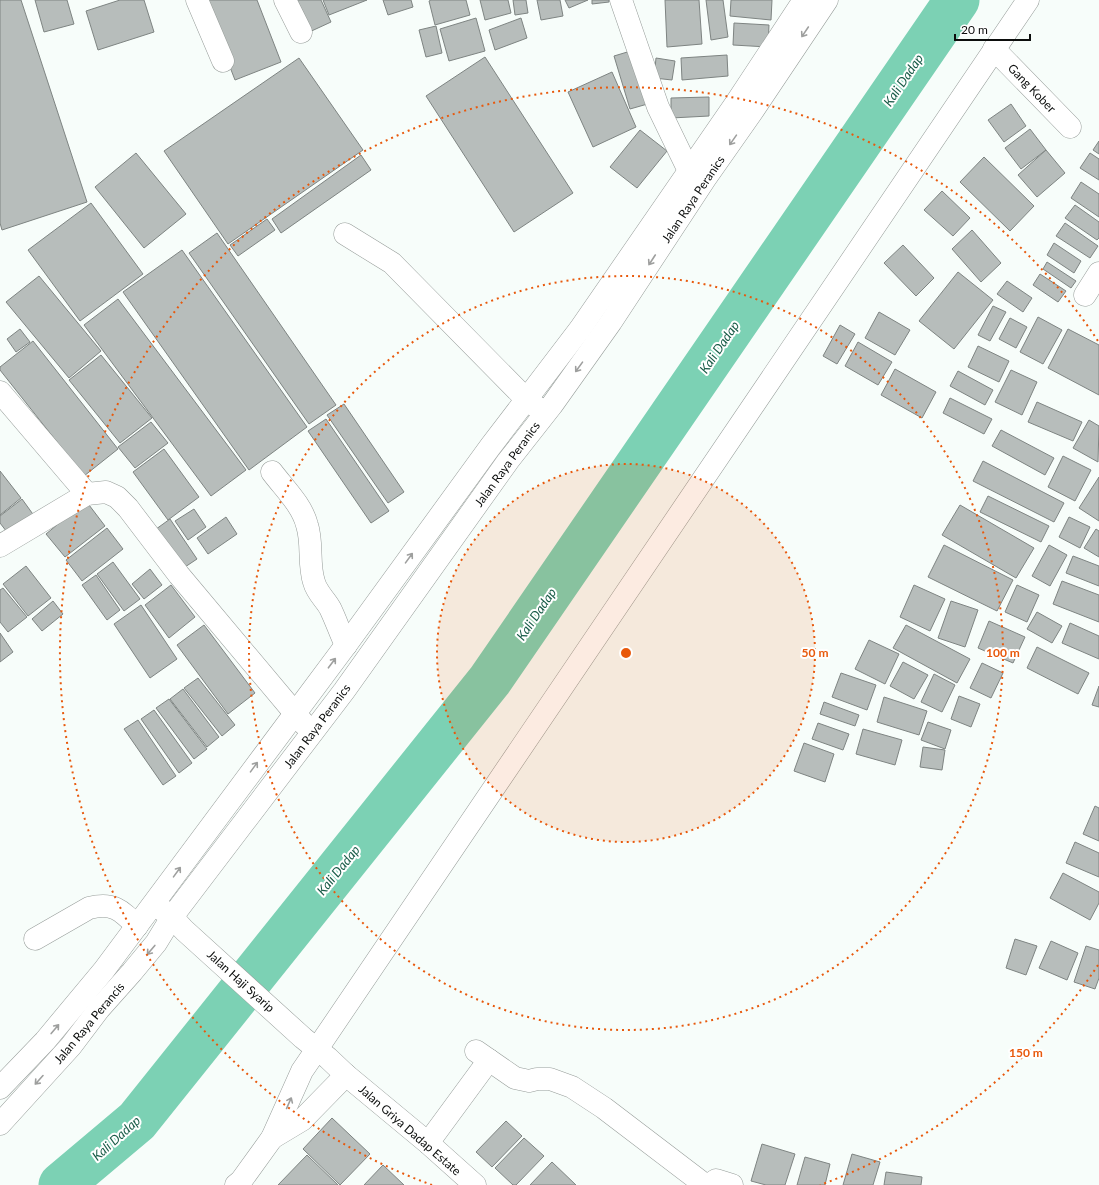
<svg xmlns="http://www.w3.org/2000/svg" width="1099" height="1185" viewBox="0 0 1099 1185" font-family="Lato,sans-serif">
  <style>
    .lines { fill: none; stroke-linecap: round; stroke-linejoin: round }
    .river { stroke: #7cd1b4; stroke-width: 45 }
    .building { fill: #b7bdbb; stroke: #7e8482 }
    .minor-casing { stroke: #969c99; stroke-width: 23 }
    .minor { stroke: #fff; stroke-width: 22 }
    .oneway { stroke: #9e9f9e }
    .ring { fill: none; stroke: #e8590c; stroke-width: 2; stroke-dasharray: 2 4 }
    .labels { text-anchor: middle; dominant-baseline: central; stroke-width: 4; stroke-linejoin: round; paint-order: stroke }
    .street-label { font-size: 12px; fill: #0c0e0d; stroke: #fff }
    .water-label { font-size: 13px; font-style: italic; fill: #195c48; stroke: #fff }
    .centre { fill: #e8590c; stroke: #fff; stroke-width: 2 }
    .ring-label { font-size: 12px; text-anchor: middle; font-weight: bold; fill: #e8590c; stroke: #fff; stroke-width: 4; stroke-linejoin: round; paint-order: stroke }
  </style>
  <rect width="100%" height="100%" fill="#f7fdfa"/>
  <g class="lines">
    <polyline class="river" points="61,1185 137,1121 490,680 957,0"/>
  </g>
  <g class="building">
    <polygon points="0,0 21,0 87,202 2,230 0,223"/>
    <polygon points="35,0 67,0 74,24 44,32"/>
    <polygon points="120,0 144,0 154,32 98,50 86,11"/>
    <polygon points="204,0 257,0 281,62 235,80"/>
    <polygon points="289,0 321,0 331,22 305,34"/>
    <polygon points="323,0 367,0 329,15"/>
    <polygon points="383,0 411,0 413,7 388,15"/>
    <polygon points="431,0 466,0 470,15 435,25 429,1"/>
    <polygon points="480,0 508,0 511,13 485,20"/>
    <polygon points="513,0 526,0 528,13 515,15"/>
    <polygon points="537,0 560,0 563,16 541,20"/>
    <polygon points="565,0 588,0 569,8"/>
    <polygon points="592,0 609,0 609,2 592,4"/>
    <polygon points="665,0 699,0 702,44 667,47"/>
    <polygon points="706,0 723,0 728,37 711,40"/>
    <polygon points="731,0 772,0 771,20 730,16"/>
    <polygon points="476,18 485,51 449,61 440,29"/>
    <polygon points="521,18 527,38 495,50 489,30"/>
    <polygon points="734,23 769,25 768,47 733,45"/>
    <polygon points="436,26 442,53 426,57 419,30"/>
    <polygon points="634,50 651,103 630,109 614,56"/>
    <polygon points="727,55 728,76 682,80 681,58"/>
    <polygon points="485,57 573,193 514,232 426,96"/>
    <polygon points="299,58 363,150 228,244 164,151"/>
    <polygon points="656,58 675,61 672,80 654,78"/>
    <polygon points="612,72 636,127 593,147 568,92"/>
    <polygon points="709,97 709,116 671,118 671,98"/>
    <polygon points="1011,104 1026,126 1004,142 988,120"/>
    <polygon points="1030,129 1046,150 1021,169 1005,148"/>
    <polygon points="640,130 667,151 637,188 610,167"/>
    <polygon points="1099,141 1099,154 1093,150"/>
    <polygon points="1046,150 1065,173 1037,197 1018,175"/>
    <polygon points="136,153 186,214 144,248 95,187"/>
    <polygon points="1090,153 1099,159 1099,180 1080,168"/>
    <polygon points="361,155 371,170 281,233 272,219"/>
    <polygon points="984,157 1034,206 1010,231 960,182"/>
    <polygon points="1081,182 1099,194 1099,217 1071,198"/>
    <polygon points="942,191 970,218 953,236 924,210"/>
    <polygon points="91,203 143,274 80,321 28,250"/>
    <polygon points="1075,205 1099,222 1099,238 1097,240 1065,218"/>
    <polygon points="267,219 275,230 238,256 230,245"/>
    <polygon points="1065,223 1098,246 1090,258 1056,236"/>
    <polygon points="972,230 1001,263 981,282 952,249"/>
    <polygon points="217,233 336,405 309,424 189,253"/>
    <polygon points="1054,243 1081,261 1074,273 1047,255"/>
    <polygon points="903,245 934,278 916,296 884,263"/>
    <polygon points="182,250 307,427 249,470 123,292"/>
    <polygon points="1047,262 1076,281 1071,288 1043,269"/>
    <polygon points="958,272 993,300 954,349 919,321"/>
    <polygon points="1040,274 1066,291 1058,302 1033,285"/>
    <polygon points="39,276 101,351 69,378 6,302"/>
    <polygon points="1007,281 1032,298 1023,312 997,294"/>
    <polygon points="118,299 246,470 211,496 84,325"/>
    <polygon points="993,306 1006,312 990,341 978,335"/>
    <polygon points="879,312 910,330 895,355 865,338"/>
    <polygon points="1038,317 1062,330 1043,364 1020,352"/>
    <polygon points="1010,318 1027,327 1016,348 999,339"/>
    <polygon points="840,325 855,334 837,364 823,356"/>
    <polygon points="20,329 30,342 16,352 7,339"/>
    <polygon points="1068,329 1099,345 1099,395 1048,368"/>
    <polygon points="33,341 118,449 84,476 0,370 0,367"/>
    <polygon points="858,342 892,362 878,385 845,366"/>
    <polygon points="978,346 1009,361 999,382 968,367"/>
    <polygon points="101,355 152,418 120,443 69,380"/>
    <polygon points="895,369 936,392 922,418 881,395"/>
    <polygon points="1011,370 1037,382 1022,415 995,402"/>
    <polygon points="958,371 993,390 985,405 950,386"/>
    <polygon points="950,398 992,419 984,434 943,413"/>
    <polygon points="1037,402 1082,422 1073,441 1028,422"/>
    <polygon points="344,404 404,492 388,503 327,415"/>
    <polygon points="326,419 389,511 371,523 308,431"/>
    <polygon points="1089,420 1099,426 1098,462 1073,448"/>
    <polygon points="151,422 168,443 135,468 118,447"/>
    <polygon points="1001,430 1054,458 1045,475 992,446"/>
    <polygon points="164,449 199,497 168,520 133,472"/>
    <polygon points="1063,456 1091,470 1075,501 1048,487"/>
    <polygon points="983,461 1064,503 1054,522 973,481"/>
    <polygon points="0,471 21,498 0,515"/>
    <polygon points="1099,477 1099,521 1079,508"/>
    <polygon points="988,496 1049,526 1041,542 980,512"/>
    <polygon points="22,499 35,517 10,536 0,523 0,516"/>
    <polygon points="86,501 105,526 65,557 46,534"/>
    <polygon points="960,505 1034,548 1016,578 942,535"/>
    <polygon points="194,509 206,527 188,540 175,521"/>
    <polygon points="226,517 237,534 208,554 197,538"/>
    <polygon points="1069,517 1090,527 1080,548 1059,537"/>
    <polygon points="170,519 197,559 179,571 152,532"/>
    <polygon points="107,528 123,549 82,581 66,560"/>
    <polygon points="1096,529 1099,531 1099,557 1084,548"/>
    <polygon points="944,545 1013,580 997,611 928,577"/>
    <polygon points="1049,545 1067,555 1050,586 1032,576"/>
    <polygon points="1073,556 1099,566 1099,586 1066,573"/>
    <polygon points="113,562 140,599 124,611 97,574"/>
    <polygon points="26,566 51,598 28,616 3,584"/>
    <polygon points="150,569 162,585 144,599 132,584"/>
    <polygon points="96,575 120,610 107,620 82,585"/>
    <polygon points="1062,581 1099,595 1099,622 1053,604"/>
    <polygon points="171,585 195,617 169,638 145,605"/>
    <polygon points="914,585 945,599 930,631 900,617"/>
    <polygon points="1017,585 1039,595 1027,622 1005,612"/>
    <polygon points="3,588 27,617 8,632 0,622 0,590"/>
    <polygon points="53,601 63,614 42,631 32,619"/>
    <polygon points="951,601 978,610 965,647 938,638"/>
    <polygon points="141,605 177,659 150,678 114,624"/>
    <polygon points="1037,612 1062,626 1052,643 1027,629"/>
    <polygon points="989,621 1025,637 1013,663 978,648"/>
    <polygon points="1070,623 1099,636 1099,659 1062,643"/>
    <polygon points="204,625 255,693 228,714 177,645"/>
    <polygon points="906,625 970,659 957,683 893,648"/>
    <polygon points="0,633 13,652 0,662"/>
    <polygon points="869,640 899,654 885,684 855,669"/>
    <polygon points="1037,647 1089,673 1078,694 1027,668"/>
    <polygon points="903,662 928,675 914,699 890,686"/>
    <polygon points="982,663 1003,673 991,698 970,688"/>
    <polygon points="841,673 876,685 867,710 832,697"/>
    <polygon points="934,674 955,685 942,712 921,702"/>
    <polygon points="198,678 235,725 222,736 184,688"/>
    <polygon points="1099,686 1099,707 1092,705"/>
    <polygon points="183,689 219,737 207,747 170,699"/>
    <polygon points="959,696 980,704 971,727 951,719"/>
    <polygon points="884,697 927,711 919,735 877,722"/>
    <polygon points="169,699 207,749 194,759 156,708"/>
    <polygon points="824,702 859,715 855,726 820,714"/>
    <polygon points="154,710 192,763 179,773 141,719"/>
    <polygon points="138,720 176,776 163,785 124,729"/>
    <polygon points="928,722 951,730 945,749 921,740"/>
    <polygon points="818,723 849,734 843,750 812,739"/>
    <polygon points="863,729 902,740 895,765 856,754"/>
    <polygon points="804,743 834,754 825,782 794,771"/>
    <polygon points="923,747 945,750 942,770 920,767"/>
    <polygon points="1095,806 1099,808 1099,841 1083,834"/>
    <polygon points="1075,842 1099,853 1099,877 1066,863"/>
    <polygon points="1063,873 1099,892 1099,903 1090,920 1050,898"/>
    <polygon points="1015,939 1037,946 1026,975 1006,968"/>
    <polygon points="1051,941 1078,953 1067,980 1039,968"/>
    <polygon points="1086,946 1099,950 1099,978 1095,989 1074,982"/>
    <polygon points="332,1118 370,1154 340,1185 303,1149"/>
    <polygon points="506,1121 522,1136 492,1167 476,1152"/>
    <polygon points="524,1138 544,1156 516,1185 513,1185 495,1168"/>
    <polygon points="762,1144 795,1154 785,1185 766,1185 751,1181"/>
    <polygon points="852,1154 880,1162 873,1185 843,1185"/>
    <polygon points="307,1155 338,1185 278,1185"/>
    <polygon points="805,1157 830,1164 825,1185 797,1185"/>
    <polygon points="552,1162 576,1185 530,1185"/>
    <polygon points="383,1165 404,1185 364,1185"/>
    <polygon points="886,1172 922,1177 921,1185 884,1185"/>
  </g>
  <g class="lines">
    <g class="minor-casing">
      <g id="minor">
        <polyline points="197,0 223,61"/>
        <polyline points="285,0 301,32"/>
        <polyline points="621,0 658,107 689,171 697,179"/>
        <polyline points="994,49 1070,127"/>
        <polyline points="345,234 392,263 526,399 538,408"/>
        <polyline points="1085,295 1099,273"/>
        <polyline points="0,392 87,494"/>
        <path d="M272,472C284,488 302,505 307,525C313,543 308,564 314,582C317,593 325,599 330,608C336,620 340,633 346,645"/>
        <polyline points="0,546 87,494 106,492 117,497 128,508 179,575 304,724"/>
        <polyline points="161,909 172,917 184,930 303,1038 328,1058 346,1075 428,1143 475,1185"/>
        <path d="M35,939L89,908C113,902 121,910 137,926"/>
        <polyline points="476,1051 515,1078 529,1081 537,1079 550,1079 572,1087 604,1108 705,1185"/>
        <polyline points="0,1088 45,1041 104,970 346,645 490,447 580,329 736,103 804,0"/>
        <polyline points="0,1124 71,1046 99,1009 132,972 156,943 172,917 344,691 508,461 552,405 611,322 705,179 752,112 827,0"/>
        <polyline points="272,1138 302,1120 346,1075"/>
        <polyline points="428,1143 489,1060"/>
        <polyline points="236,1185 241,1181 272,1138 302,1071 317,1049 1028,0"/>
        <polyline points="709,1185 716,1180 732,1185"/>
      </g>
    </g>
    <use href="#minor" class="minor"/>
  </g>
  <defs><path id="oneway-shaft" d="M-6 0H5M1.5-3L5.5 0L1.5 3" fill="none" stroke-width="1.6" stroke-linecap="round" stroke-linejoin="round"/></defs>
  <g class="oneway">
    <use href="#oneway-shaft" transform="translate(805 32) rotate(124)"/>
    <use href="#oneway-shaft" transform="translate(733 140) rotate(125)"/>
    <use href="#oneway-shaft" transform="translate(652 260) rotate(123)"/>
    <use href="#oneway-shaft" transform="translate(579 367) rotate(126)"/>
    <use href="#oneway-shaft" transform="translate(409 558) rotate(-54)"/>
    <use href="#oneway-shaft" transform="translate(332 663) rotate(-53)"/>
    <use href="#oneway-shaft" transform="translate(254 767) rotate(-54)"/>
    <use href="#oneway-shaft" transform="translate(177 872) rotate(-54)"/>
    <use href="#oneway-shaft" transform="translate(151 950) rotate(130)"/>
    <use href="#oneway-shaft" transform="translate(55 1029) rotate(-50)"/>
    <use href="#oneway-shaft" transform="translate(39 1080) rotate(132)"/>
    <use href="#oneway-shaft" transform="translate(289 1103) rotate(-66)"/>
  </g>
  <circle cx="626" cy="653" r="189" fill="#e8590c" fill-opacity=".12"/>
  <g class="ring">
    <circle cx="626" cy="653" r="189"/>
    <circle cx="626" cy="653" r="377"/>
    <path d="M1098 965A566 566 0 0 1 820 1185M432 1185A566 566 0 1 1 1098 341"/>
  </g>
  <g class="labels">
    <g class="street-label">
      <text transform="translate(1032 88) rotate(46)">Gang Kober</text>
      <text transform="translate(693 199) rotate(-56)">Jalan Raya Peranics</text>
      <text transform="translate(507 464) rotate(-54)">Jalan Raya Peranics</text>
      <text transform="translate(317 726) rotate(-53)">Jalan Raya Peranics</text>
      <text transform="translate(241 981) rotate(42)">Jalan Haji Syarip</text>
      <text transform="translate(89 1023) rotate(-50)">Jalan Raya Perancis</text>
      <text transform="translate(410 1130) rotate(41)">Jalan Griya Dadap Estate</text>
    </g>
    <g class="water-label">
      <text transform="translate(903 80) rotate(-56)">Kali Dadap</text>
      <text transform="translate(719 347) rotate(-56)">Kali Dadap</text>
      <text transform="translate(536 614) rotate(-56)">Kali Dadap</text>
      <text transform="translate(338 870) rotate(-51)">Kali Dadap</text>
      <text transform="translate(116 1138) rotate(-42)">Kali Dadap</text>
    </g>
  </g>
  <circle cx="626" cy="653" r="6" class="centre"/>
  <g class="ring-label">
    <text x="815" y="657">50 m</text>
    <text x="1003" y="657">100 m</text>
    <text x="1026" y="1057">150 m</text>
  </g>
  <path d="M955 34v6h75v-6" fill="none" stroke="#0c0e0d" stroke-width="2"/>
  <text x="961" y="34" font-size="12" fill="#0c0e0d" stroke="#ffffff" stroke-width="3" paint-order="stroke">20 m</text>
</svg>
